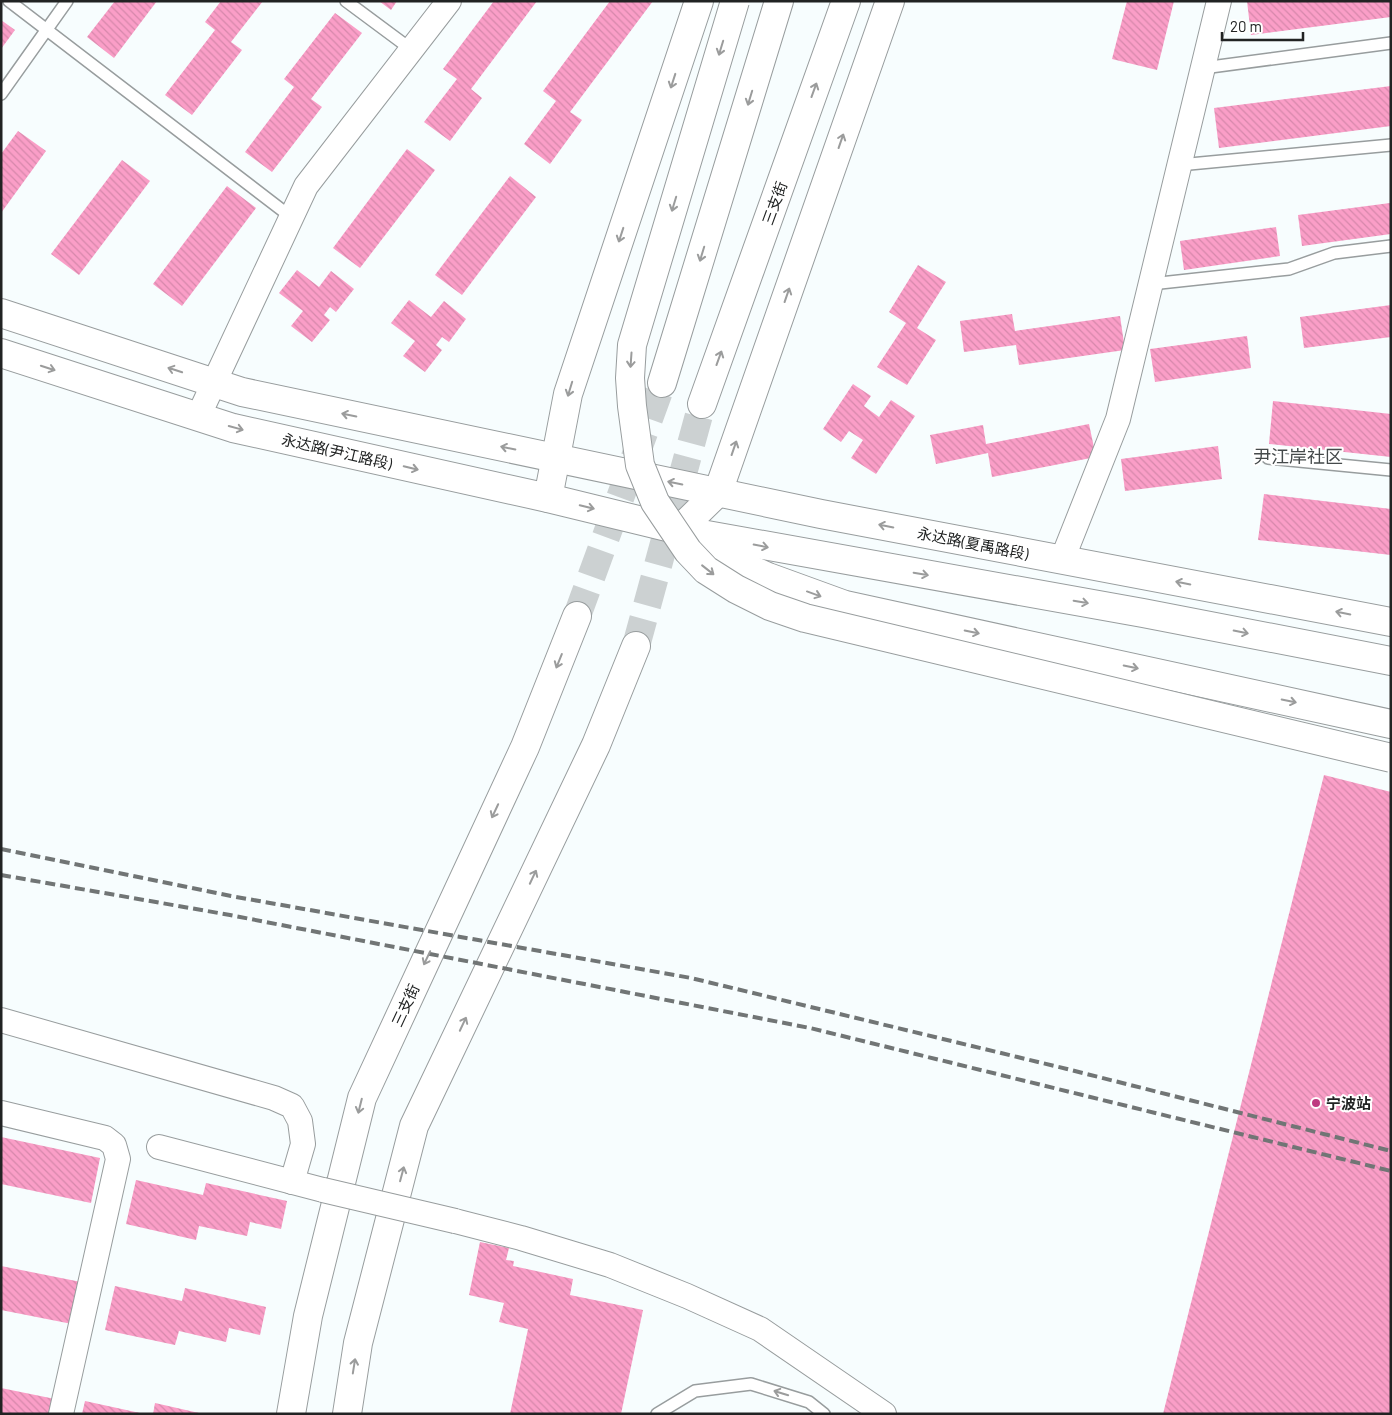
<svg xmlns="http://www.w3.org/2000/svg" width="1392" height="1415" viewBox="0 0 1392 1415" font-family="Barlow,'Noto Sans SC',sans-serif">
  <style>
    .building { fill: url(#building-back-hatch) }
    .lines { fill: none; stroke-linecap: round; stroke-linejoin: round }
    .secondary-tunnel { stroke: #ccd1d2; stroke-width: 28; stroke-dasharray: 28 14; stroke-linecap: butt }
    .service-casing { stroke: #989d9e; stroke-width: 14 }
    .minor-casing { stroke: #989d9e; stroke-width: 26 }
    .secondary-casing { stroke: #989d9e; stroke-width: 30 }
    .primary-casing { stroke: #989d9e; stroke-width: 30 }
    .service { stroke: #fff; stroke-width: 11 }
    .minor { stroke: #fff; stroke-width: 24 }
    .secondary { stroke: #fff; stroke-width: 28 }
    .primary { stroke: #fff; stroke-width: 28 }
    .rail { stroke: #717575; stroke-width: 4; stroke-dasharray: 10 5; stroke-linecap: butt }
    .minor-bridge-casing { stroke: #989d9e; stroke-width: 26; stroke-linecap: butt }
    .secondary-bridge-casing { stroke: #989d9e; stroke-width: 30; stroke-linecap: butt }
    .minor-bridge { stroke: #fff; stroke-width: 24 }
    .secondary-bridge { stroke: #fff; stroke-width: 28 }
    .oneway { stroke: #9b9c9c }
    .poi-dot { fill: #be3a80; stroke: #fff; stroke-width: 2 }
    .labels { text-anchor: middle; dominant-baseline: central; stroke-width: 4; stroke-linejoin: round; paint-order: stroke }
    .street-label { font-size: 15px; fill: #212323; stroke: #fff }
    .poi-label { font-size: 15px; font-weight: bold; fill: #212323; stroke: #fff; text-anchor: start }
    .quarter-label { font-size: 18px; fill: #454a4b; stroke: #fff }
  </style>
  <defs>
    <pattern id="building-back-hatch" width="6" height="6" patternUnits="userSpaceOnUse" patternTransform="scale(1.25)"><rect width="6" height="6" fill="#fa9ec7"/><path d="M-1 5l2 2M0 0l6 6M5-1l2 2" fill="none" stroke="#d688ab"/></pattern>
  </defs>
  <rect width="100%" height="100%" fill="#f7fdfe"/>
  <g class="building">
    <polygon points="115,1 157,1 114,58 87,37"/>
    <polygon points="221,1 263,1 231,42 242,50 192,115 165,95 215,30 205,22"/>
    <polygon points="379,1 397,1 391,10"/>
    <polygon points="494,1 537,1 471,89 482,98 450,141 424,122 457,79 443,69"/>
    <polygon points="610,1 653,1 570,112 582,120 550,164 524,144 556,101 543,91"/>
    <polygon points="1127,1 1174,1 1157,70 1112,59"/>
    <polygon points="1247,1 1391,1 1391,17 1251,35"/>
    <polygon points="335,13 362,33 311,99 322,107 272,172 245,152 294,87 284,79"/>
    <polygon points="1,20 15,30 1,49"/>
    <polygon points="1391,86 1391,126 1219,148 1214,108"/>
    <polygon points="18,131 46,151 1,213 1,154"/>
    <polygon points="407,149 435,170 360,268 333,248"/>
    <polygon points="122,160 150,181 79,275 51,254"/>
    <polygon points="510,176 536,197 462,295 435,275"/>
    <polygon points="227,186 256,208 182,306 153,284"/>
    <polygon points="1390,203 1391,234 1302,246 1298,215"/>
    <polygon points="1276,227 1280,256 1184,270 1180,241"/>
    <polygon points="918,265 946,282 917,328 936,340 907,385 877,367 906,323 889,312"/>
    <polygon points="297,270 319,287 331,271 354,289 336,312 330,307 324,315 330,320 312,342 291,326 303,311 279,293"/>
    <polygon points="409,300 431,317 444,301 466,319 449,342 442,337 436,345 442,350 425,372 403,356 415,341 391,323"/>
    <polygon points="1391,305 1391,337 1304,348 1300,317"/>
    <polygon points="1012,314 1015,331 1120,316 1125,350 1019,365 1016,345 964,352 960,321"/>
    <polygon points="1247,336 1251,368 1155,382 1150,349"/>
    <polygon points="853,384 871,396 864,406 879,417 891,400 915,416 876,474 851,458 863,440 849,431 841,442 823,429"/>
    <polygon points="1273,401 1391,414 1391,457 1269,444"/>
    <polygon points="1089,424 1096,457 992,477 988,453 936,464 930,435 983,425 986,444"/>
    <polygon points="1218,446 1222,479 1125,491 1121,459"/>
    <polygon points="1264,494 1391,509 1391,555 1258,540"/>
    <polygon points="1324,775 1391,792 1391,1414 1163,1414"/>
    <polygon points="1,1137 100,1158 91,1203 1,1184"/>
    <polygon points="136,1180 203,1195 206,1183 287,1201 281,1229 250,1222 247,1236 199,1226 196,1240 126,1224"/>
    <polygon points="480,1242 509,1248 506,1260 514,1261 513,1266 573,1279 570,1295 643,1310 621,1414 510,1414 528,1329 499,1322 504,1303 469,1295"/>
    <polygon points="1,1266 81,1282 72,1324 1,1310"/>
    <polygon points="115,1286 182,1301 185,1288 266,1307 260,1335 229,1328 226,1342 179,1331 175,1345 105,1330"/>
    <polygon points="1,1388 55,1399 52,1414 1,1414"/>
    <polygon points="85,1401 140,1413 140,1414 82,1414"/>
    <polygon points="155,1403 199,1413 199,1414 153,1414"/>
  </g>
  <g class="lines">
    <g class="secondary-tunnel">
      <polyline points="577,616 662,383"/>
      <polyline points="636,646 702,404"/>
    </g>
    <g class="service-casing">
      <g id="service">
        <polyline points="9,1 291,217"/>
        <polyline points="346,1 412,50"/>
        <polyline points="1203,68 1391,43"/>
        <polyline points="1,94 67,1"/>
        <polyline points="1179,165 1391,145"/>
        <polyline points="1151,284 1289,269 1334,253 1391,246"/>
        <polyline points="1268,458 1391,470"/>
        <polyline points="657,1414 695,1391 751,1384 809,1402 824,1414"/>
      </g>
    </g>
    <g class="minor-casing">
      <g id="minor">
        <polyline points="198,417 306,186 449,1"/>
        <polyline points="1062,560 1118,419 1219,1"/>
        <polyline points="1,1020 274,1098 292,1106 300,1121 303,1144 292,1182"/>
        <polyline points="1,1113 105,1138 114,1145 118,1159 61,1414"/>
        <polyline points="159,1147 323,1190"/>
        <polyline points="455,1221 521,1238 610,1265 687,1296 760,1329 884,1414"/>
      </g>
    </g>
    <g class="secondary-casing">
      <g id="secondary">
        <polyline points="890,1 718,492 679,530 718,555 768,577 845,605 1391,724"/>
        <polyline points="662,383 779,1"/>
        <polyline points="702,404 846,1"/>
        <polyline points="548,498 568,394 699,1"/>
        <polyline points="291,1414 308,1316 362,1098 525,747 577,616"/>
        <polyline points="347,1414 358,1343 414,1126 596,745 636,646"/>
      </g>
    </g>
    <g class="primary-casing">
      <g id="primary">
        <polyline points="1,313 242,392 821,514 1391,622"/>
        <polyline points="1,353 233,428 548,498 679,530 1143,613 1391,661"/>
      </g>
    </g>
    <use href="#service" class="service"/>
    <use href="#minor" class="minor"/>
    <use href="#secondary" class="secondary"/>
    <use href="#primary" class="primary"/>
    <g class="rail">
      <polyline points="1,849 231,896 691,978 1067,1069 1391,1151"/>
      <polyline points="1,875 230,915 810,1028 1391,1171"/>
    </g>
    <g class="minor-bridge-casing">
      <polyline id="minor-bridge" points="323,1190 455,1221"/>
    </g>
    <g class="secondary-bridge-casing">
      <polyline id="secondary-bridge" points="735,1 632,345 630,378 632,406 640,465 655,502 688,551 706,570 736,589 770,606 805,618 1391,758"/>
    </g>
    <use href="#minor-bridge" class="minor-bridge"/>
    <use href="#secondary-bridge" class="secondary-bridge"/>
  </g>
  <defs><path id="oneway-shaft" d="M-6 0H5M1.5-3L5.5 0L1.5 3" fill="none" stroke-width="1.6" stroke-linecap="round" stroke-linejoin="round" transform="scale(1.25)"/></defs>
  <g class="oneway">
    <use href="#oneway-shaft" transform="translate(721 48) rotate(107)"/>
    <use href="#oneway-shaft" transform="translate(673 81) rotate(108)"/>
    <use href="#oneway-shaft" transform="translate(814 90) rotate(-70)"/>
    <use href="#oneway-shaft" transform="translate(750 98) rotate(107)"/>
    <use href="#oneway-shaft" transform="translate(841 141) rotate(-71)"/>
    <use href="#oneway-shaft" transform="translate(674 204) rotate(107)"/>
    <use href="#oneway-shaft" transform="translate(621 235) rotate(108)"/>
    <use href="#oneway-shaft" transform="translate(702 254) rotate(107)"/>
    <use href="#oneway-shaft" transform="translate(787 295) rotate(-71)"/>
    <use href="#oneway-shaft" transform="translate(719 358) rotate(-70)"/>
    <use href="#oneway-shaft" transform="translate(631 360) rotate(94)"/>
    <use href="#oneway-shaft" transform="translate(48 368) rotate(18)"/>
    <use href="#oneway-shaft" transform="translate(175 370) rotate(-162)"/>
    <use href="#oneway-shaft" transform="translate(570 389) rotate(107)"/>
    <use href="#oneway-shaft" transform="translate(349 415) rotate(-168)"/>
    <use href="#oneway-shaft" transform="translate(236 428) rotate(15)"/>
    <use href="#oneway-shaft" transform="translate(508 448) rotate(-168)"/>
    <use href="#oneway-shaft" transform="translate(734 448) rotate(-71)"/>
    <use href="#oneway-shaft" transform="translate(411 468) rotate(13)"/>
    <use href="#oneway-shaft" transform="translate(675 483) rotate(-168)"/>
    <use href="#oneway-shaft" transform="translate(587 507) rotate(14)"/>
    <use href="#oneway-shaft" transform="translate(886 526) rotate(-169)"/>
    <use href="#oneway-shaft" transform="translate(761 546) rotate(11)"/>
    <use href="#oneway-shaft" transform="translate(708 570) rotate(38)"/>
    <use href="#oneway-shaft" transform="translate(921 574) rotate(10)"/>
    <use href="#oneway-shaft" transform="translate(1183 583) rotate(-169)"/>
    <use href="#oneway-shaft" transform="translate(814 594) rotate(20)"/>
    <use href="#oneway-shaft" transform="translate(1081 602) rotate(10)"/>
    <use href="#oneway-shaft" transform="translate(1343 613) rotate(-169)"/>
    <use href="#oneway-shaft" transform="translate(972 632) rotate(12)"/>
    <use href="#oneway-shaft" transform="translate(1241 632) rotate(11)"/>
    <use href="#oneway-shaft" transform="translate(559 661) rotate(112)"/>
    <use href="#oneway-shaft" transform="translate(1131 667) rotate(12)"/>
    <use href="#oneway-shaft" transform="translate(1289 701) rotate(12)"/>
    <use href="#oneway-shaft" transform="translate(495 811) rotate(115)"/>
    <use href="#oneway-shaft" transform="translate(533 877) rotate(-65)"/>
    <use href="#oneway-shaft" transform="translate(427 958) rotate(115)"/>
    <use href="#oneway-shaft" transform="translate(463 1024) rotate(-65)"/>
    <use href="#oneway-shaft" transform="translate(360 1106) rotate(104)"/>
    <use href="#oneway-shaft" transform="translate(402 1174) rotate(-75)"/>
    <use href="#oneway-shaft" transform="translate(354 1366) rotate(-81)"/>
    <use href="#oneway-shaft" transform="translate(781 1393) rotate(-163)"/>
  </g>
  <circle class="poi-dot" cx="1316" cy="1103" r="5"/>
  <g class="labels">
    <g class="street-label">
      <text transform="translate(774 203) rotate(-70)">三支街</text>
      <text transform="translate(337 451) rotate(13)">永达路(尹江路段)</text>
      <text transform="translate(973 543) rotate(11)">永达路(夏禹路段)</text>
      <text transform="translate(405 1005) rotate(-65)">三支街</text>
    </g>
    <g class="poi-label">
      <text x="1326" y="1103">宁波站</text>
    </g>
    <g class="quarter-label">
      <text x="1298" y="456">尹江岸社区</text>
    </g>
  </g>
  <rect width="1392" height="1415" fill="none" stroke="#212323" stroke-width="5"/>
  <path d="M1222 32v8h81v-8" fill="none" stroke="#212323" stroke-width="2.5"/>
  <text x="1230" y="32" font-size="15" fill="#212323" stroke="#ffffff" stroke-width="4" paint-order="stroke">20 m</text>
</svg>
